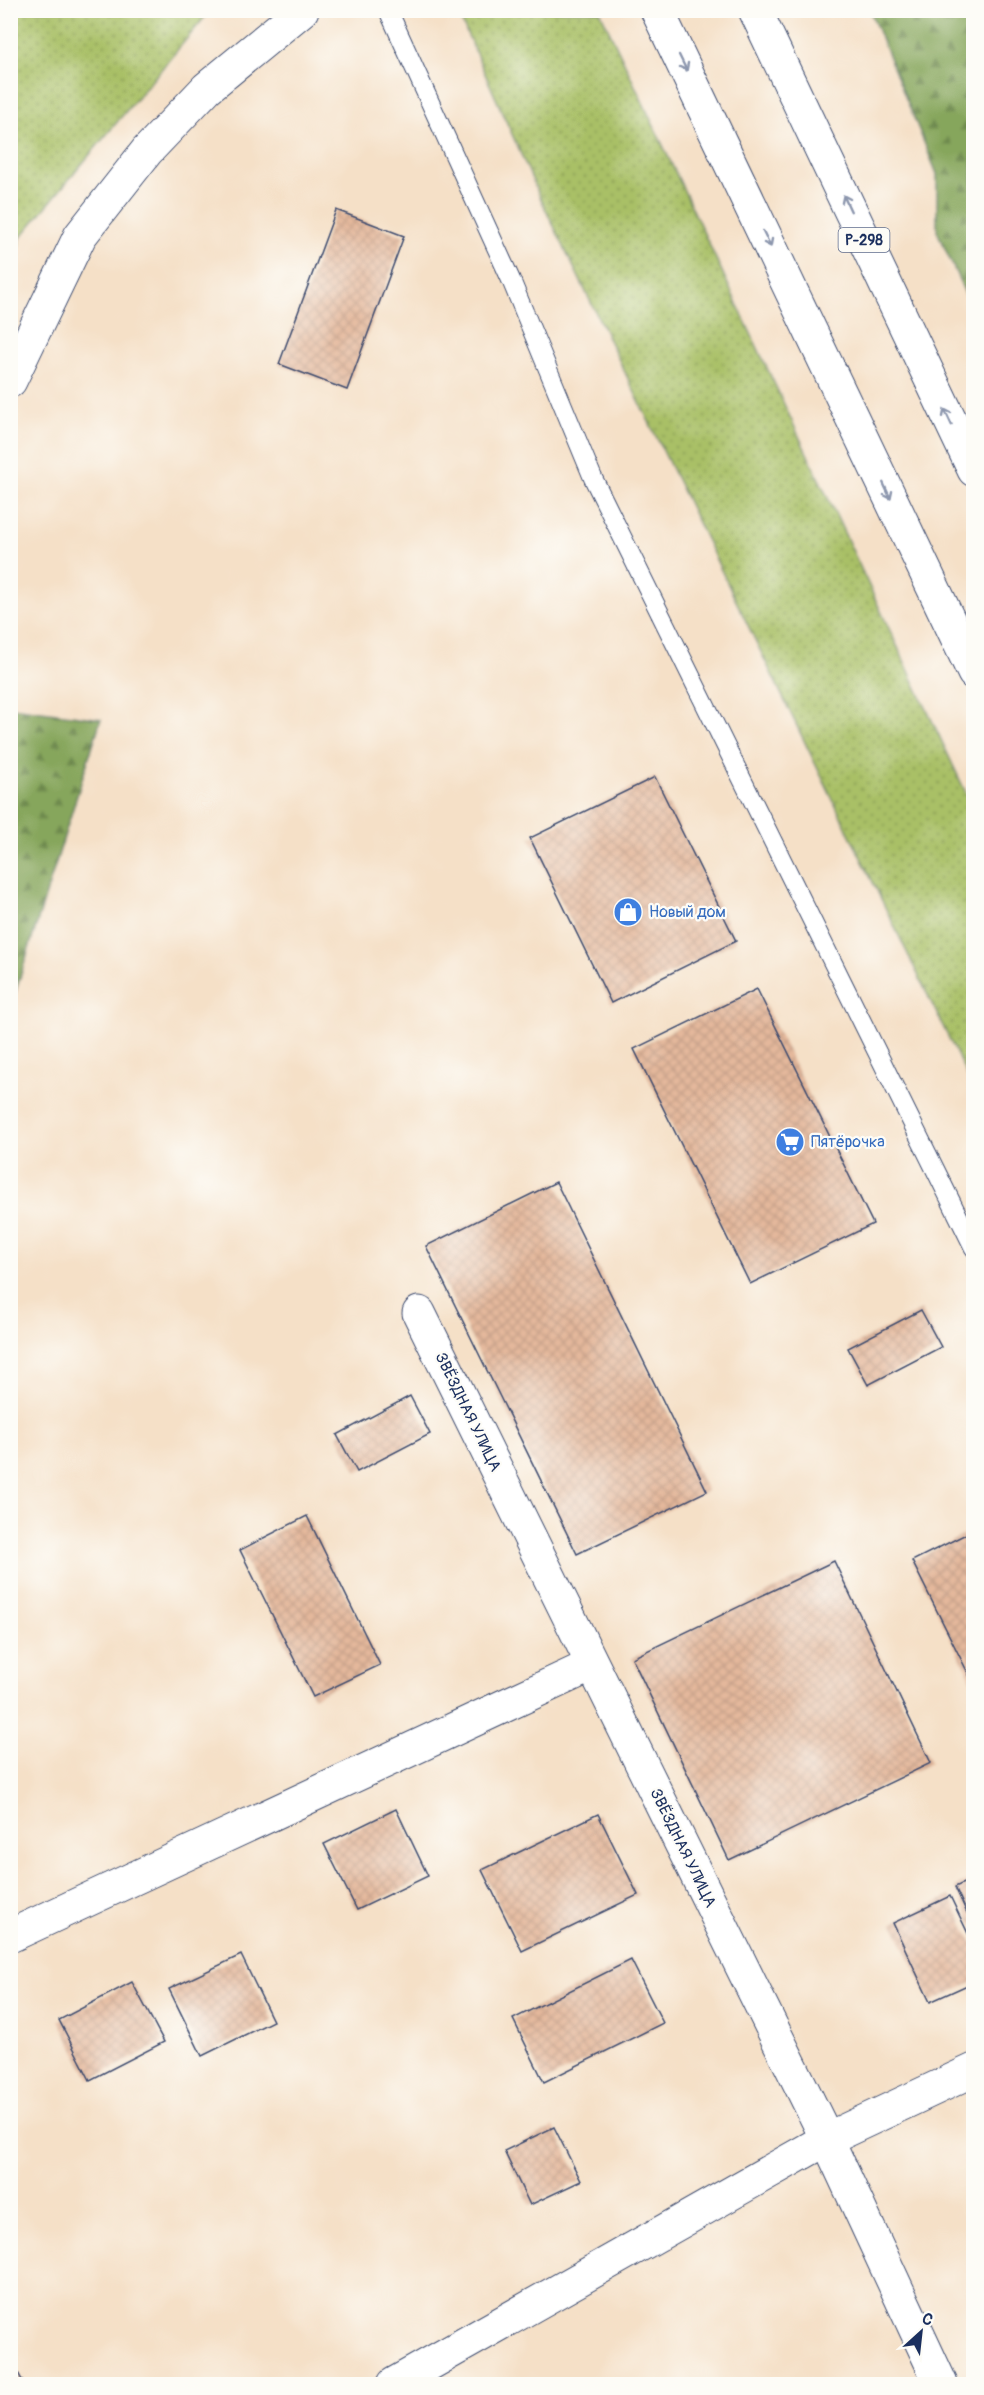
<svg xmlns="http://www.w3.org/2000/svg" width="984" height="2395" viewBox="0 0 984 2395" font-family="Pangolin,sans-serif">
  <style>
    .grass { fill: url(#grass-dots); stroke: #627862; stroke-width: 1.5 }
    .forest { fill: url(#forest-firs); stroke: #506a5c; stroke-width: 1.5 }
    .building { fill: url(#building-cross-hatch) }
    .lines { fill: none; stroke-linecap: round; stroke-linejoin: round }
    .service-casing { stroke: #3c4a6e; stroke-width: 20 }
    .minor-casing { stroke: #3c4a6e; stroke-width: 35 }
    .secondary-casing { stroke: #3c4a6e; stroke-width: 35 }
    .trunk-casing { stroke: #3c4a6e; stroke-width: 35 }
    .service { stroke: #fff; stroke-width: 18 }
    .minor { stroke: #fff; stroke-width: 33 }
    .secondary { stroke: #fff; stroke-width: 33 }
    .trunk { stroke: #fff; stroke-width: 33 }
    .oneway { stroke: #8d97ae }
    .labels { text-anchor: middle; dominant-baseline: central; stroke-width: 4.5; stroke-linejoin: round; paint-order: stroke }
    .shield { fill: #fdfcf7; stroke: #5f6c8c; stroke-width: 1.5 }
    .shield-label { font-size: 15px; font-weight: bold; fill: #1b2f5e }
    .shop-label { font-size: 16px; fill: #366cbe; stroke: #fdfcf7; text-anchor: start }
    .street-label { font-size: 16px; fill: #1b2f5e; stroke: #fdfcf7 }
  </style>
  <defs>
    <pattern id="grass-dots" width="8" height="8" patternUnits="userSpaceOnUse" patternTransform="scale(1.5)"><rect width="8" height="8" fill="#a9c066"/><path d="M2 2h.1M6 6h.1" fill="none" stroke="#899c57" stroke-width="1.8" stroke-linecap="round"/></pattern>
    <pattern id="forest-firs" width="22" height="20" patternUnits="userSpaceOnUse" patternTransform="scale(1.5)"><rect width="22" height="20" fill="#86a65b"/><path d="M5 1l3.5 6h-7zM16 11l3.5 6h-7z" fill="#6d884e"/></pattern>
    <pattern id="building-cross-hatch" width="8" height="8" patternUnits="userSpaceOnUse" patternTransform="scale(1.5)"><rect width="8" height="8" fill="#e4b89b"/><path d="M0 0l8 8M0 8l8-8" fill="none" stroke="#c39e88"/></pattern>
  </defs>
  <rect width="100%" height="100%" fill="#fdfcf7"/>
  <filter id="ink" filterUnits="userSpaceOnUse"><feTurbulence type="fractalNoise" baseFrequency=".0167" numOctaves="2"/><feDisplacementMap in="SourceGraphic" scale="12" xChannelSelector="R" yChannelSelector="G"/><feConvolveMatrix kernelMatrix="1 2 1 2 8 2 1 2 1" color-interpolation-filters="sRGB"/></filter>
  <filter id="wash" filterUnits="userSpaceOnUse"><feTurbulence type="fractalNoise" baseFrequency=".008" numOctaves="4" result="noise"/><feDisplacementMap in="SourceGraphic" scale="24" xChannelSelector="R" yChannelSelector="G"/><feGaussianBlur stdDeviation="1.35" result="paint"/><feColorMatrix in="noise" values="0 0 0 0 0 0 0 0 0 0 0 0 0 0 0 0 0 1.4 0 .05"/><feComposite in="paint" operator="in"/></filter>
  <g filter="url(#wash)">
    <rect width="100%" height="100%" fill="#f5e0c7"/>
    <g class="grass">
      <polygon points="11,10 210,11 21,237 11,265"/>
      <polygon points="457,11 600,11 973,808 973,1088 544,206"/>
    </g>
    <g class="forest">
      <polygon points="870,11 973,11 973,311 937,231 937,174"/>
      <polygon points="11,707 101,719 11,1006 10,707"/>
    </g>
    <g id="blocks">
      <g class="building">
        <polygon points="336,210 404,236 347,390 279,364"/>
        <polygon points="655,777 736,941 611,1003 530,838"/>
        <polygon points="757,989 873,1224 750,1284 634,1049"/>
        <polygon points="556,1182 707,1491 577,1554 426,1246"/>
        <polygon points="921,1310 941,1347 868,1385 848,1348"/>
        <polygon points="410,1396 430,1434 357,1472 337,1435"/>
        <polygon points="307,1516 380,1665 313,1697 240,1550"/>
        <polygon points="974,1530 974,1685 912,1561"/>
        <polygon points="834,1561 931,1763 729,1860 632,1658"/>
        <polygon points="396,1809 428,1876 357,1910 324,1844"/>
        <polygon points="598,1814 638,1895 522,1951 482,1870"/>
        <polygon points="974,1878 974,1928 955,1887"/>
        <polygon points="950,1896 974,1946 974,1982 930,2002 893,1923"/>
        <polygon points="241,1955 273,2021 202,2056 169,1989"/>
        <polygon points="631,1960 663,2023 544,2082 513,2019"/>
        <polygon points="132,1982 164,2042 90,2080 59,2020"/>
        <polygon points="554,2127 581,2181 530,2205 504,2151"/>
        <polygon points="16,2369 24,2384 10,2384 10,2372"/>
      </g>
    </g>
  </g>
  <g filter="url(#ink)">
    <use href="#blocks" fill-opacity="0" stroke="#3c4a6e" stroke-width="1.5"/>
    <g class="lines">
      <g class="service-casing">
        <polyline id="service" points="388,10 511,280 593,478 974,1248"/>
      </g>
      <g class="minor-casing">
        <g id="minor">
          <polyline points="419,1313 827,2139 941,2384"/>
          <polyline points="10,1936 592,1665"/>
          <polyline points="394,2384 827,2139 974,2070"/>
        </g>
      </g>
      <g class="secondary-casing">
        <polyline id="secondary" points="10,381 80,236 147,151 207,88 302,10"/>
      </g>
      <g class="trunk-casing">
        <g id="trunk">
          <polyline points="657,10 974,673"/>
          <polyline points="755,10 974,470"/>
        </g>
      </g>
      <use href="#service" class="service"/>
      <use href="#minor" class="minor"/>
      <use href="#secondary" class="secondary"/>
      <use href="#trunk" class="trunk"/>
    </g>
    <defs><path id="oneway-shaft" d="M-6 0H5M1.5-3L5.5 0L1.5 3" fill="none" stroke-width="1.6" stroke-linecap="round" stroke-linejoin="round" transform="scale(1.5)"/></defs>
    <g class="oneway">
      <use href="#oneway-shaft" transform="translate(683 63) rotate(64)"/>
      <use href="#oneway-shaft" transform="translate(847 203) rotate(-115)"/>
      <use href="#oneway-shaft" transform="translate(767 239) rotate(64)"/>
      <use href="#oneway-shaft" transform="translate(948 417) rotate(-115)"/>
      <use href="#oneway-shaft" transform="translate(887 491) rotate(65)"/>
    </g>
  </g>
  <defs>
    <g id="shop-disc" transform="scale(1.5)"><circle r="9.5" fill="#3f7fe0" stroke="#fdfcf7"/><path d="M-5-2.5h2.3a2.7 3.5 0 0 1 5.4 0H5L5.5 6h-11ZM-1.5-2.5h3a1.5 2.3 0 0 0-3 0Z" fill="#fff"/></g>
    <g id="supermarket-disc" transform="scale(1.5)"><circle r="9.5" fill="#3f7fe0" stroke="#fdfcf7"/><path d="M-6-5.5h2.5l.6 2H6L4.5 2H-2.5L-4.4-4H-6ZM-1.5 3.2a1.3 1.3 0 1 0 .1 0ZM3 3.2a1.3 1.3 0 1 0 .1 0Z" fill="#fff"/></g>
  </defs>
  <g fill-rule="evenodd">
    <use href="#shop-disc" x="628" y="912"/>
    <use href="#supermarket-disc" x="790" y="1142"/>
  </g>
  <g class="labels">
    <rect class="shield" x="838.5" y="228" width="51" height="24" rx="4.5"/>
    <g class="shield-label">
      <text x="864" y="240">Р-298</text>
    </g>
    <g class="shop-label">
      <text x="649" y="912">Новый дом</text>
      <text x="811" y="1142">Пятёрочка</text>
    </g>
    <g class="street-label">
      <text transform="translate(468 1412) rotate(64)">ЗВЁЗДНАЯ УЛИЦА</text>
      <text transform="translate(683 1848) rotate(64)">ЗВЁЗДНАЯ УЛИЦА</text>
    </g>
  </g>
  <rect width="984" height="2395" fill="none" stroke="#fdfcf7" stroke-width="36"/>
  <g transform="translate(921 2332) rotate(27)" stroke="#fdfcf7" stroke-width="4.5" paint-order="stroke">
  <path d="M0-4.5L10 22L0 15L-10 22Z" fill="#1b2f5e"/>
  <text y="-9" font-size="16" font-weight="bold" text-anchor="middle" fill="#1b2f5e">С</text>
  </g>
</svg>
